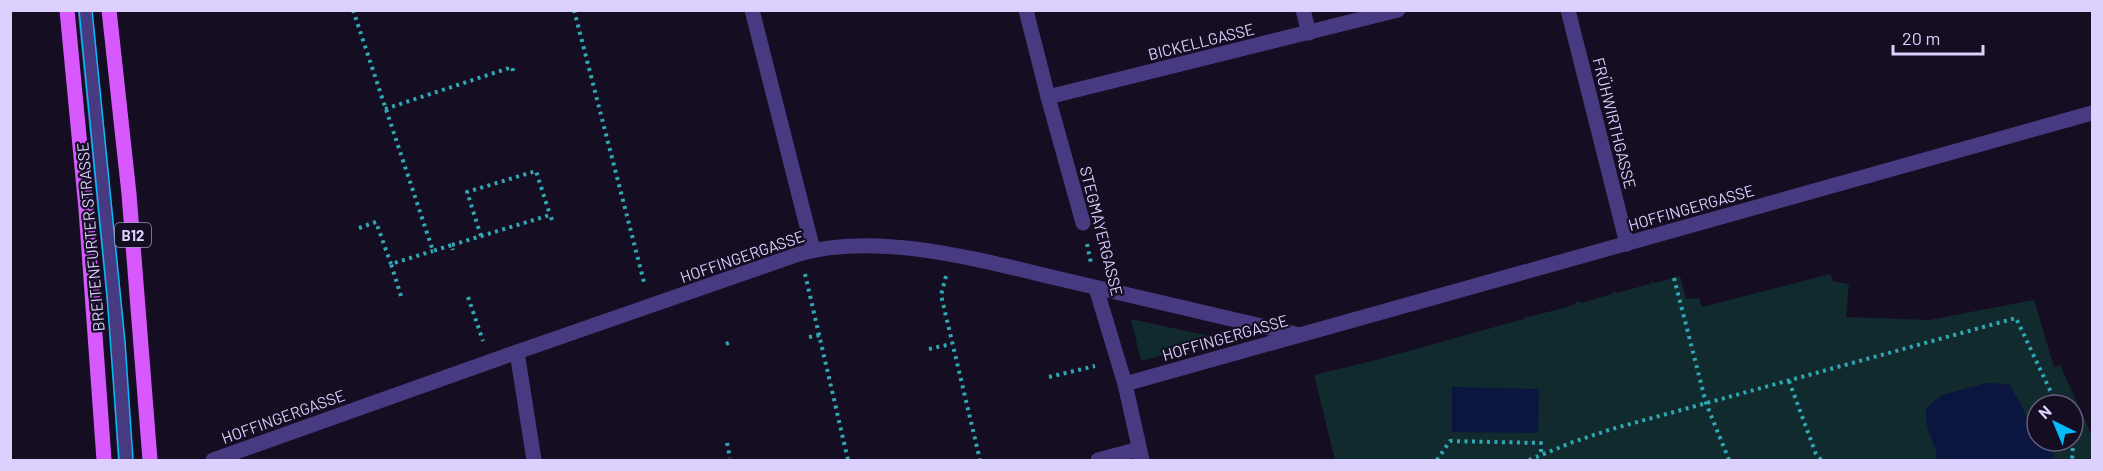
<svg xmlns="http://www.w3.org/2000/svg" width="2103" height="471" viewBox="0 0 2103 471" font-family="Barlow,sans-serif">
  <style>
    .green { fill: #112a2d; fill-rule: evenodd }
    .water { fill: #0a1640 }
    .lines { fill: none; stroke-linecap: round; stroke-linejoin: round }
    .path { stroke: #30a8b3; stroke-width: 4; stroke-dasharray: 3 4.5; stroke-linecap: butt }
    .lane { stroke: #473a81; stroke-width: 15 }
    .street { stroke: #473a81; stroke-width: 15 }
    .primary { stroke: #d759fd; stroke-width: 15 }
    .tram { stroke: #03bcf8; stroke-width: 1.5 }
    .labels { text-anchor: middle; dominant-baseline: central; stroke-width: 4.5; stroke-linejoin: round; paint-order: stroke }
    .shield { fill: #150e23; stroke: #a096bc; stroke-width: 1.5 }
    .shield-label { font-size: 15px; font-weight: bold; fill: #dcd0fe }
    .street-label { font-size: 16px; fill: #dcd0fe; stroke: #150e23 }
  </style>
  <rect width="100%" height="100%" fill="#150e23"/>
  <g class="green">
    <path d="M1830,274L1833,281L1849,284L1846,317L1929,320L2034,300L2054,367L2060,365L2092,436V460H1335L1314,375L1376,360L1524,319L1526,316L1529,317L1574,305L1577,301L1581,303L1612,294L1614,291L1617,293L1650,284L1652,281L1655,283L1680,276L1686,299L1699,298L1702,307ZM2037,405H2073V441H2037Z"/>
    <polygon points="1131,319 1214,337 1217,339 1215,341 1141,361"/>
  </g>
  <g class="water">
    <path d="M1986,383L2009,384L2022,406L2025,415L2037,430V441H2046L2052,449L2054,456L2049,460H1937C1937,442 1921,425 1927,407L1942,395Z"/>
    <polygon points="1452,387 1539,389 1538,433 1452,432"/>
  </g>
  <g class="lines">
    <g class="path">
      <polyline points="353,10 433,251 452,245 453,250"/>
      <polyline points="574,10 645,286"/>
      <polyline points="385,109 512,67 514,74"/>
      <polyline points="359,228 376,222 391,264"/>
      <polyline points="481,236 467,192 536,171 550,215"/>
      <polyline points="1087,244 1091,263"/>
      <polyline points="452,245 550,215 552,220"/>
      <polyline points="805,274 848,460"/>
      <polyline points="946,276 941,295 980,460"/>
      <polyline points="1674,278 1706,403 1729,460"/>
      <polyline points="401,296 391,264 433,251"/>
      <polyline points="468,297 483,341"/>
      <polyline points="809,337 820,335"/>
      <polyline points="726,344 731,342"/>
      <polyline points="929,349 951,344"/>
      <polyline points="1049,377 1095,366"/>
      <polyline points="1789,381 1816,454 1821,460"/>
      <polyline points="2071,441 2073,445 2072,460"/>
      <polyline points="727,443 730,458"/>
      <polyline points="1437,460 1450,441 1541,443 1541,455"/>
      <polyline points="1529,460 1573,442 1612,429 2016,318 2057,405"/>
    </g>
    <g class="lane">
      <polyline points="85,10 118,341 125,460"/>
      <polyline points="752,10 813,250"/>
      <polyline points="1303,10 1309,33"/>
      <polyline points="1098,460 1139,449"/>
    </g>
    <g class="street">
      <polyline points="1026,10 1048,97 1083,223"/>
      <polyline points="1568,10 1627,244"/>
      <polyline points="1048,97 1398,10"/>
      <polyline points="1096,288 1125,384 1142,460"/>
      <polyline points="517,352 534,460"/>
      <polyline points="1125,384 2092,113"/>
      <path d="M213,460L517,352L799,254C882,230 990,263 1073,282C1149,300 1225,317 1300,335"/>
    </g>
    <g class="primary">
      <polyline points="67,10 86,209 104,460"/>
      <polyline points="109,10 129,194 150,460"/>
    </g>
    <g class="tram">
      <polyline points="79,10 107,295 119,460"/>
      <polyline points="92,10 125,342 133,460"/>
    </g>
  </g>
  <g class="labels">
    <rect class="shield" x="115" y="223" width="36" height="24" rx="4.5"/>
    <g class="shield-label">
      <text x="133" y="235">B12</text>
    </g>
    <g class="street-label">
      <text transform="translate(1201 41) rotate(-14)">BICKELLGASSE</text>
      <text transform="translate(1615 123) rotate(76)">FRÜHWIRTHGASSE</text>
      <text transform="translate(1691 207) rotate(-16)">HOFFINGERGASSE</text>
      <text transform="translate(1102 231) rotate(76)">STEGMAYERGASSE</text>
      <text transform="translate(90 237) rotate(-95)">BREITENFURTER STRASSE</text>
      <text transform="translate(742 256) rotate(-19)">HOFFINGERGASSE</text>
      <text transform="translate(1225 337) rotate(-16)">HOFFINGERGASSE</text>
      <text transform="translate(283 416) rotate(-20)">HOFFINGERGASSE</text>
    </g>
  </g>
  <rect width="2103" height="471" fill="none" stroke="#dcd0fe" stroke-width="24"/>
  <g transform="translate(2055 423) rotate(317)"><circle r="28" fill="#150e23" stroke="#655c7b" stroke-width="1.5"/>
  <path d="M0-4.5L10 22L0 15L-10 22Z" fill="#03bcf8"/>
  <text y="-9" font-size="16" font-weight="bold" text-anchor="middle" fill="#dcd0fe">N</text>
  </g>
  <path d="M1893 45v9h90v-9" fill="none" stroke="#dcd0fe" stroke-width="3"/>
  <text x="1902" y="45" font-size="18" fill="#dcd0fe" stroke="#150e23" stroke-width="4.5" paint-order="stroke">20 m</text>
</svg>
